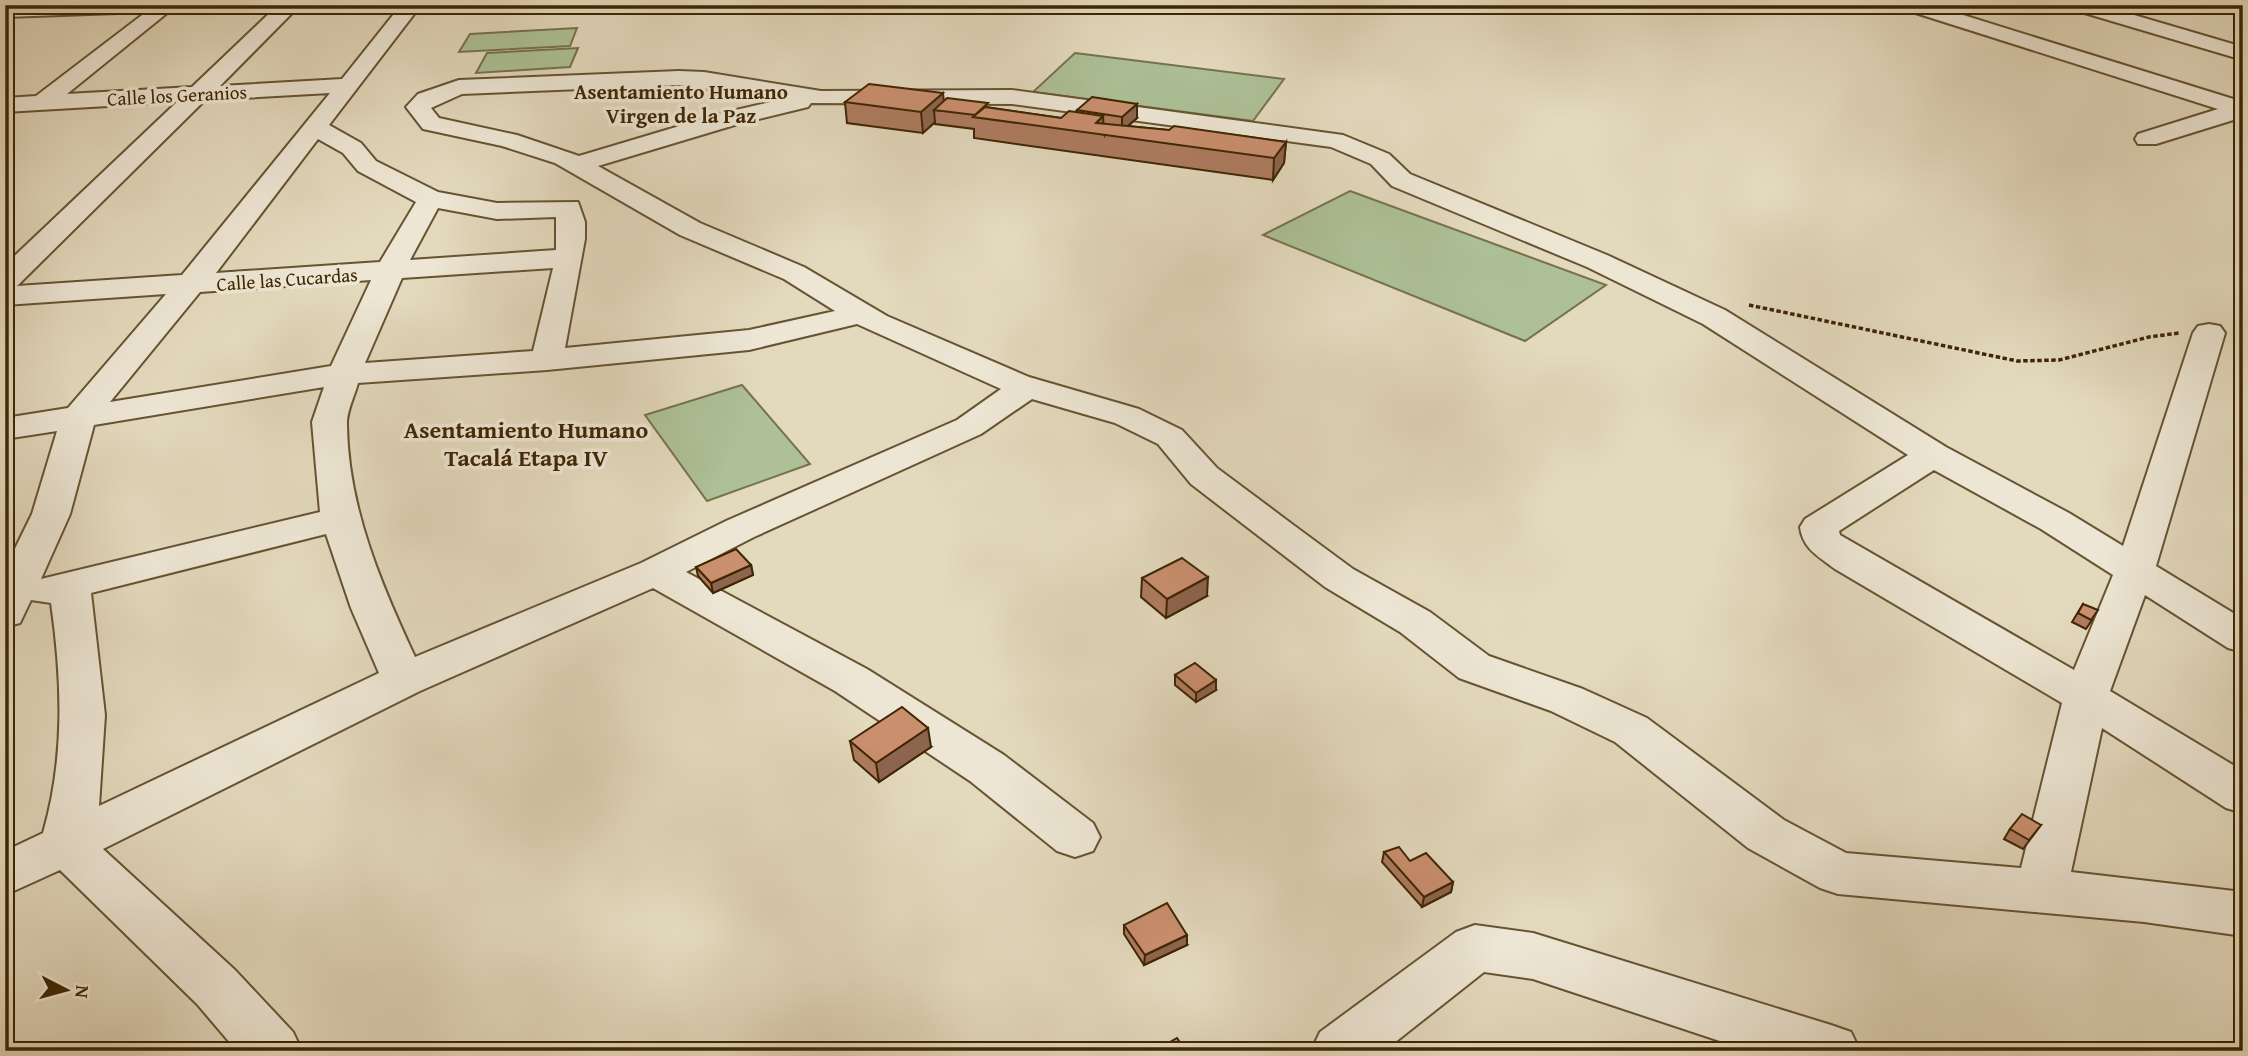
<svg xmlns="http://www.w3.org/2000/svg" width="2248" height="1056" viewBox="0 0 2248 1056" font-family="'Gentium Book Plus',serif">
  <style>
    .green { fill: #adc096; stroke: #76734c; stroke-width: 2 }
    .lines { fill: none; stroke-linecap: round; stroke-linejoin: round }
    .minor-casing { stroke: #675331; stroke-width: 4 }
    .path { stroke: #3e2602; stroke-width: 3.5; stroke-dasharray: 4.5 2.5; stroke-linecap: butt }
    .minor { fill: #ede6d4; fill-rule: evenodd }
    .wall { fill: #ae7b5f; stroke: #3e2602; stroke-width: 2 }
    .shaded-wall { fill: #8d644e; stroke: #3e2602; stroke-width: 2 }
    .building { fill: #ca8f6f; stroke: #3e2602; stroke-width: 2 }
    .labels { text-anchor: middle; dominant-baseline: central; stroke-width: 7; stroke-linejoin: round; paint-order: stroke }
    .far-street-label { font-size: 19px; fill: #3e2602; stroke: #ede6d4 }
    .far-neighbourhood-label { font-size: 21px; font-weight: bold; fill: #3e2602; stroke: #ede6d4 }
    .neighbourhood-label { font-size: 24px; font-weight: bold; fill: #3e2602; stroke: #ede6d4 }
  </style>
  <rect width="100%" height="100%" fill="#e3d9bd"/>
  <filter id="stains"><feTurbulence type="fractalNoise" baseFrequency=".00286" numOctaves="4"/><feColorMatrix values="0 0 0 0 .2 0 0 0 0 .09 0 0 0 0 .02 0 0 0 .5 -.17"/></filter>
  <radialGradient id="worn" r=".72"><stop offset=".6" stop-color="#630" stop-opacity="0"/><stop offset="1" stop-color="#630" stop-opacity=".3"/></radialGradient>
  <g class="green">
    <polygon points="577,28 570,46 459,52 470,34"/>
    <polygon points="578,48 570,67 476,73 487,53"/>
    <polygon points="1075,53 1284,79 1253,121 1033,92"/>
    <polygon points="1350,191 1606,285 1525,341 1263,235"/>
    <polygon points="742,385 810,464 707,501 645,415"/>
  </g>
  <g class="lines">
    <g class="minor-casing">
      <g id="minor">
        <path d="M5,5H177L67,94L192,87L278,5H300L220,86L342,79L401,5H421L329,125L361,143L376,161L438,192L497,203L578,202L585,222V239L565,348L749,330L835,311L784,279L680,235L555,163L502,146L423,129L406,107L418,94L459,80L679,71L704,72L821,91L1012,90L1343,135L1389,154L1410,174L1607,255L1725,310L1946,447L2069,513L2123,546L2193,333L2198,326L2209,324L2220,326L2225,333L2156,566L2243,619V652L2228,648L2145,595L2110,691L2243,771V813L2226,808L2102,728L2071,872L2243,892V936L2144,922L1838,894L1820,888L1748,848L1615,742L1551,711L1459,678L1400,632L1325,587L1191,484L1158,444L1115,423L1032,399L981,434L754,537L686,572L867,669L1004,755L1093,823L1100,837L1093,851L1075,857L1057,851L970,781L835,691L653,588L420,691L103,849L235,970L293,1032L302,1051H237L197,1004L60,870L5,895V851L43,833C65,757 62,680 51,603L31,600L20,623L5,627V569L32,514L57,431L5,439V418L68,408L166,294L5,305V265L177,102L5,112V98L36,96L146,12L5,17ZM679,85L784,99L723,113L579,156L517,135L439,118L431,108L462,94ZM330,93L182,275L17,286L205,100ZM811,103L1012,104L1331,147L1371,164L1392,186L1587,267L1703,324L1908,455L1805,519L1800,527C1803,549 1818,556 1835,569L2062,703L2021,868L1846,853L1784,820L1647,718L1583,689L1489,656L1430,612L1353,569L1292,524L1217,468L1182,430L1139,409L1029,377L887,316L804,267L700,223L598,166L738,124L808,107ZM318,139L343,153L358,171L416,202L380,262L216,273ZM438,208L497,219L556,217V250L410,260ZM553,268L533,351L365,363L402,278ZM371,280L331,366L110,402L200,292ZM857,324L1001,389L957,420L726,521L641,563L415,657C381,584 348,507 347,425C346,412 355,395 358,383L547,370L749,350ZM324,387L312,422L320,512L41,579L70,514L94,425ZM1934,470L2041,529L2113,575L2074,670L1840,535L1839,531ZM326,534L351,608L379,673L99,806L105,715L91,593Z"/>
        <polygon points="1900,5 1931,5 2243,102 2243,117 2156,144 2138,144 2135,139 2138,134 2218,109 1903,9"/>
        <polygon points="2068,5 2100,5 2243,47 2243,60 2071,9"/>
        <polygon points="1475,925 1533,933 1831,1025 1851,1032 1860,1051 1750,1051 1533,979 1484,972 1384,1051 1311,1051 1320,1032 1456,932"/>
      </g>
    </g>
    <polyline class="path" points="1749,305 2017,361 2059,360 2149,337 2179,333"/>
    <use href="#minor" class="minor"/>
  </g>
  <g class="wall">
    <polygon points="944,101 1061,118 1077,112 1077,110 1137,118 1128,126 1286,142 1284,163 1273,180 974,138 974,129 935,124 935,122 923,133 847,123 845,102"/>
    <polygon points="751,565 753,575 713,593 698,576 696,567"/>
    <polygon points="1142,578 1207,596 1166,618 1141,597"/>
    <polygon points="2083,604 2092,620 2086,629 2072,622"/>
    <polygon points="1175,675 1216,690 1196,702 1175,685"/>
    <polygon points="850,741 931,747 879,782 854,760"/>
    <polygon points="2243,744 2243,766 2234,762 2240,749"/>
    <polygon points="2041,825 2023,849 2004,839 2010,829"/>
    <polygon points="1384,852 1410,861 1453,882 1451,892 1422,907 1382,862"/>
    <polygon points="1124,925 1187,945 1144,965 1124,934"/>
  </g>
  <g class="shaded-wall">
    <polygon points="437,5 474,5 470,9 439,12"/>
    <polygon points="943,93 945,111 934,110 935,122 923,133 921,112"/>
    <polygon points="1137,104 1137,118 1122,131 1122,117"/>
    <polygon points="1103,116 1104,135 1096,123"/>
    <polygon points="1286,142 1284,163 1273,180 1274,158"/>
    <polygon points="751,565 753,575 713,593 711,583"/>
    <polygon points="1208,577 1207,596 1166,618 1167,599"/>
    <polygon points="1216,680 1216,690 1196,702 1196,693"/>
    <polygon points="928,728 931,747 879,782 876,763"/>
    <polygon points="1453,882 1451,892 1422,907 1424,897"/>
    <polygon points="1187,935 1187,945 1144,965 1145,955"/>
  </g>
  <g class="building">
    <polygon points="869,84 943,93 921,112 845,102"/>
    <polygon points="1092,97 1137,104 1122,117 1077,110"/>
    <polygon points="947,98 988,103 975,115 934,110"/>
    <polygon points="985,107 1061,118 1069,111 1103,116 1096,123 1169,130 1174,126 1286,142 1274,158 973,117"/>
    <polygon points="736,549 751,565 711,583 696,567"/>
    <polygon points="1182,558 1208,577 1167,599 1142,578"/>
    <polygon points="2083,604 2098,610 2091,620 2078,613"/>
    <polygon points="1195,663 1216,680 1196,693 1175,675"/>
    <polygon points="902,707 928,728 876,763 850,741"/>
    <polygon points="2022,814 2041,825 2029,840 2010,829"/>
    <polygon points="1399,847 1410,861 1426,853 1453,882 1424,897 1384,852"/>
    <polygon points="1167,903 1187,935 1145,955 1124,925"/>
    <polygon points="1177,1038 1186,1051 1154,1051"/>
  </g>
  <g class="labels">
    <g class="far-street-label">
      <text transform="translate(177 95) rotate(-3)">Calle los Geranios</text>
      <text transform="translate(287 279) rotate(-4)">Calle las Cucardas</text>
    </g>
    <g class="far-neighbourhood-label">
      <text x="681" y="91">Asentamiento Humano<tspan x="681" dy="24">Virgen de la Paz</tspan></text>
    </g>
    <g class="neighbourhood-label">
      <text x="526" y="429">Asentamiento Humano<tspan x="526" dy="28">Tacalá Etapa IV</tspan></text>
    </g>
  </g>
  <rect width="2248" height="1056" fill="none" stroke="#e3d9bd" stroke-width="28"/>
  <rect x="7" y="7" width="2234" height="1042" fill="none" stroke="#3e2602" stroke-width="3.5"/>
  <rect x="14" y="14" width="2220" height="1028" fill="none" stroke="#3e2602" stroke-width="2"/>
  <g transform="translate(66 990) rotate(96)" stroke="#ede6d4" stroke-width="5" paint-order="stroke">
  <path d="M0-5L12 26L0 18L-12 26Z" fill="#3e2602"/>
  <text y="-10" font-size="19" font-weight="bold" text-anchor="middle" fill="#3e2602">N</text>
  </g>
  <rect width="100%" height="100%" filter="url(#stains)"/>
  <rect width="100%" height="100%" fill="url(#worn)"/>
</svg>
